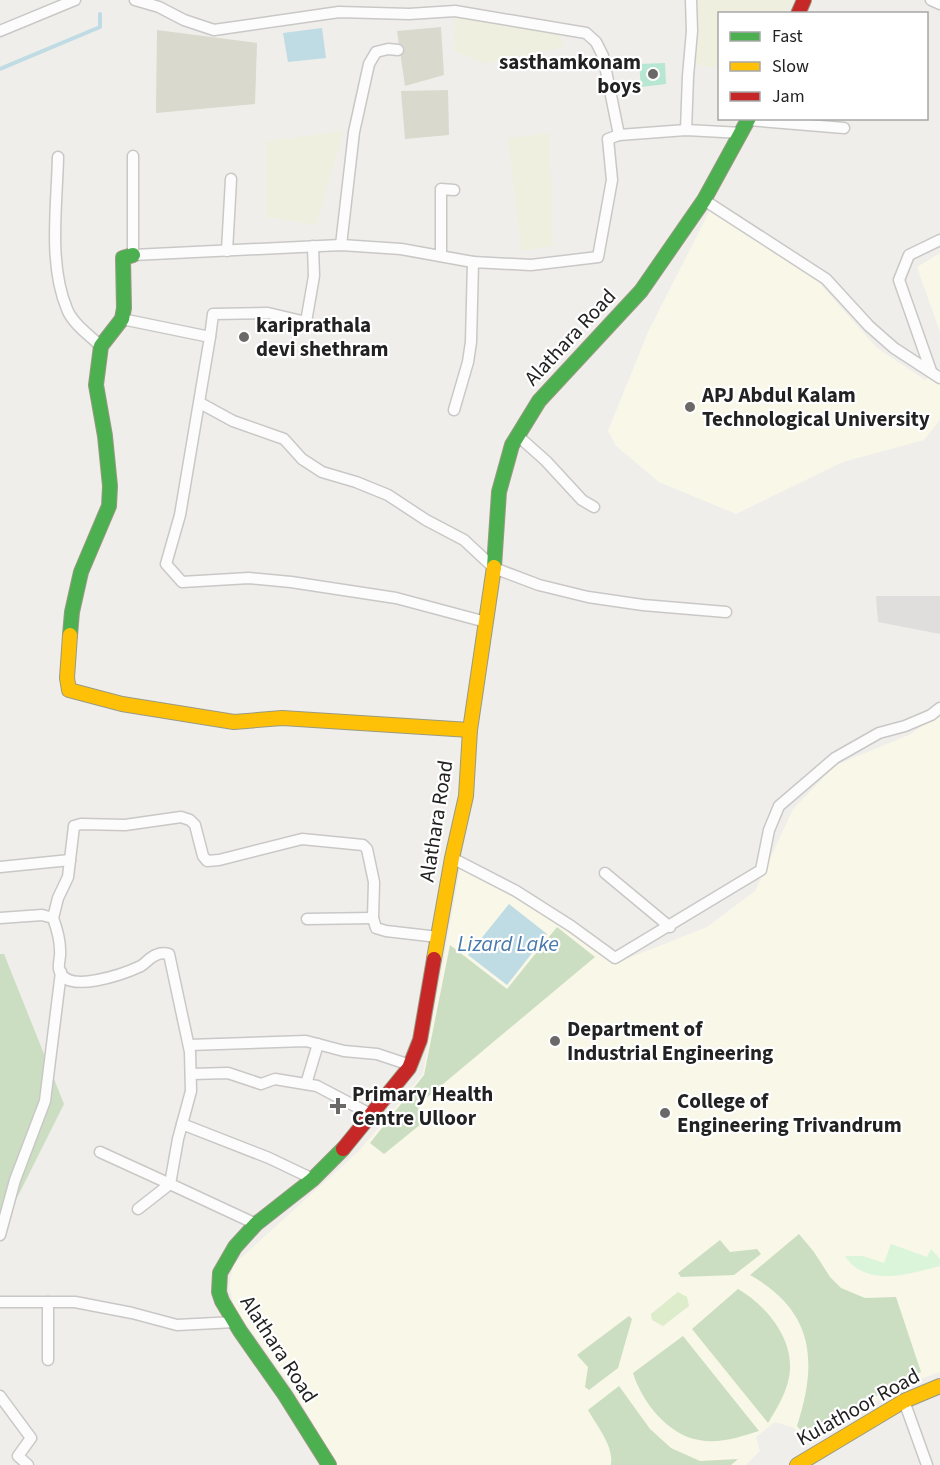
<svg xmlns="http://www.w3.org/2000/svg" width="940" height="1465" viewBox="0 0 940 1465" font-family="'Source Sans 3',sans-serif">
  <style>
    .residential { fill: #dfdedc }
    .education { fill: #f8f7e8 }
    .construction { fill: #d9d9cd }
    .farmland { fill: #efefdf }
    .grass { fill: #ddeccb }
    .forest { fill: #cbdec1 }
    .park { fill: #daf5da }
    .pitch { fill: #b7e6d2 }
    .water { fill: #bfdbe3 }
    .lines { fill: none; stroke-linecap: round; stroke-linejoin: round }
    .stream { stroke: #bfdbe3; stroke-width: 4 }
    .street-casing { stroke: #c9c8c7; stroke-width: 13 }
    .fast-casing { stroke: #999a82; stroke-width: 16 }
    .slow-casing { stroke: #999a82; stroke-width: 16 }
    .jam-casing { stroke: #999a82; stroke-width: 16 }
    .street { stroke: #fdfcfc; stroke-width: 10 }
    .fast { stroke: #4caf50; stroke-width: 14 }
    .slow { stroke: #ffc107; stroke-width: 14 }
    .jam { stroke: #c62828; stroke-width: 14 }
    .poi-dot { fill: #6a6968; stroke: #fff; stroke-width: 2 }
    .labels { text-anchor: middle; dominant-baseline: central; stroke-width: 4.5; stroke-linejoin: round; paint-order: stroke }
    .poi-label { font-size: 21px; font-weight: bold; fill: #222; stroke: #fff; text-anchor: start }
    .street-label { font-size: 21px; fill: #222; stroke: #fff }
    .water-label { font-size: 22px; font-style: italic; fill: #4a7aab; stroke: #fff }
  </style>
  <rect width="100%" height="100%" fill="#f0eeeb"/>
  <polygon class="residential" points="876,596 940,596 940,634 878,622"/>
  <g class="education">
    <polygon points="710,210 814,277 877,348 925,380 940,369 940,420 924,440 843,462 736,514 659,482 616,446 608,431 648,332"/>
    <polygon points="940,253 940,332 917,267"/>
    <polygon points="940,713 940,1372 917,1380 805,1440 792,1427 775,1422 756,1437 760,1451 746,1465 337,1465 293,1389 234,1307 229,1286 233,1265 359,1151 423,1074 460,868 555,920 614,964 707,927 755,891 793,809 836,765 911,734"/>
  </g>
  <g class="construction">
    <polygon points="441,27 444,75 405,86 397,31"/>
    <polygon points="157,30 257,43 255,104 156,113"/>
    <polygon points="448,90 449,135 405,139 401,91"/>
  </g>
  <g class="farmland">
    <polygon points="691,0 793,0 786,13 720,14 719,69 695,64"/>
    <polygon points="455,17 557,20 564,47 485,64 454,51"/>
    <polygon points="344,131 316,225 266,217 266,141"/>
    <polygon points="550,133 553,246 521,251 508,138"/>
  </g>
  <polygon class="grass" points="678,1292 687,1297 689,1306 663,1326 652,1320 651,1314"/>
  <g class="forest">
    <polygon points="557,927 595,957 418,1105 421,1124 384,1154 370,1143 424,1075 450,945 507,989"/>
    <polygon points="0,954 4,954 64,1104 0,1232"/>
    <path d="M799,1234L814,1252L830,1277L841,1288L865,1298L896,1297L921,1372L804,1434L797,1426C818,1361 814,1311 750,1275Z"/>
    <polygon points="720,1240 730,1252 757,1249 761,1254 734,1275 681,1277 678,1273"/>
    <path d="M738,1289C764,1304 791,1335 790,1367C790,1387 778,1407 768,1423L692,1329Z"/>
    <polygon points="629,1316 632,1319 618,1368 589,1390 585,1387 588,1367 577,1355"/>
    <path d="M683,1336L759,1431C740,1437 719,1444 699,1440C668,1435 642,1402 633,1373Z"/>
    <path d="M619,1386L650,1429L671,1448L700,1461L738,1459L731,1465H611C614,1446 597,1426 588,1410Z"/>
  </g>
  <path class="park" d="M891,1244L927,1257L931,1249L940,1259V1266C909,1274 866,1288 845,1256H863L884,1263Z"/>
  <polygon class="pitch" points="665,63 666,84 641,87 639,64"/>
  <g class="water">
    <polygon points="322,28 326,58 288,62 283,33"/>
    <polygon points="509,904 547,934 507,985 468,955"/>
  </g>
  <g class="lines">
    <polyline class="stream" points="0,69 100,27 100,14"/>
    <g class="street-casing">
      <g id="street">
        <polyline points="135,0 159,7 184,20 214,30 339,12 409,14 455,11 586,33 596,42 603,56 619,135"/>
        <polyline points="931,0 940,4"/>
        <polyline points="0,31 75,0"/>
        <polyline points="748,120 844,128"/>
        <polyline points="686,130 688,76 692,31 691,0"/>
        <polyline points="133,156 133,255 341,245 401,249 473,262"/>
        <path d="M58,157C57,205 48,264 67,309C72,323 90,336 101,346"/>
        <polyline points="704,200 826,279 869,326 894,348 940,378"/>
        <polyline points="341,245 354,132 369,64 376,52 388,49 398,50"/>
        <polyline points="227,251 231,179"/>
        <polyline points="441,256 441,189 454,190"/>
        <polyline points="122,319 210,337 180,515 166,564 182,582 249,578 291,582 396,598 486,622"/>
        <polyline points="210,337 213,314 268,313 306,322 314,276 313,246"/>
        <polyline points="931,371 899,280 909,255 940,240"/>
        <polyline points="200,403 233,421 284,439 302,459 322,472 356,482 388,495 426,520 464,540 494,568 539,585 588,597 643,605 726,612"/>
        <polyline points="454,410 468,362 471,342 473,262 531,265 598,257 612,180 608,139 619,135 686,130 742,133"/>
        <polyline points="518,436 546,461 582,500 594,507"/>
        <polyline points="452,858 516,891 571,926 615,958 761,870 769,830 779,806 835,758 879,733 905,726 931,715 940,708"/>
        <polyline points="0,867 70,860"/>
        <polyline points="605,873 670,927"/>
        <path d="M0,918L42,915L53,918C57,929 60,939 60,950C61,956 58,963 59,969C65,996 126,973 141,966C146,963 150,957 156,955C160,953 165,953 169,954L190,1052L191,1091L178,1139L170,1184L256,1224"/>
        <polyline points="53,918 58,898 68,877 74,826 81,824 125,825 181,817 190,820 195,825 203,856 207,861 219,860 302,839 363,845 367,849 374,882 373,918 376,928 386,931 438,937"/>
        <polyline points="307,919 373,918"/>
        <polyline points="189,1045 306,1041 344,1051 377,1054 410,1065"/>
        <polyline points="191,1074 228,1073 261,1084 275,1079 317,1086 372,1115"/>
        <polyline points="306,1084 318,1044"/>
        <polyline points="182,1124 269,1158 313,1179"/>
        <polyline points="100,1152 170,1184 138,1209"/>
        <polyline points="0,1235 15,1180 45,1101 61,972"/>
        <polyline points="0,1302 75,1302 132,1313 177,1325 235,1322"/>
        <polyline points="48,1302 48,1360"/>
        <polyline points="0,1396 31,1438 18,1456 28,1465"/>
        <polyline points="904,1401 927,1465"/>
      </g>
    </g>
    <g class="fast-casing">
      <g id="fast">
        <polyline points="494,567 499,492 512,445 539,401 641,291 704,200 749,118"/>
        <polyline points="70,635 72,612 81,572 109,506 110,486 105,436 96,385 101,346 122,319 124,308 123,258 133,255"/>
        <polyline points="329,1465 285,1395 240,1331 222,1301 219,1292 220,1273 235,1247 256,1224 312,1180 343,1149"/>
      </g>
    </g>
    <g class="slow-casing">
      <g id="slow">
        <polyline points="70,635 67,678 69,690 122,704 234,722 282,718 470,730"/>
        <polyline points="434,959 452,858 466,796 470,730 494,567"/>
        <polyline points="797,1465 904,1401 940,1386"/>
      </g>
    </g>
    <g class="jam-casing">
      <g id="jam">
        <polyline points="798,14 804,0"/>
        <polyline points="343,1149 409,1068 420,1040 434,959"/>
      </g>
    </g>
    <use href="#street" class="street"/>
    <use href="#fast" class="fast"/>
    <use href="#slow" class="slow"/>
    <use href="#jam" class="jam"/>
  </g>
  <g class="poi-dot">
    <circle cx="653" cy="74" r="6"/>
    <circle cx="244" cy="337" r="6"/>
    <circle cx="690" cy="407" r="6"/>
    <circle cx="555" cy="1041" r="6"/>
    <path d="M335 1097h6v6h6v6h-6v6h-6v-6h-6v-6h6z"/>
    <circle cx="665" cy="1113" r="6"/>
  </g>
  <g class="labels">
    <g class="poi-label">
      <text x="641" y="62" text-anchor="end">sasthamkonam<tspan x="641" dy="24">boys</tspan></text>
      <text x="256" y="325">kariprathala<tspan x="256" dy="24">devi shethram</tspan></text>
      <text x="702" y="395">APJ Abdul Kalam<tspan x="702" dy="24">Technological University</tspan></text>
      <text x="567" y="1029">Department of<tspan x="567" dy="24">Industrial Engineering</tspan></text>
      <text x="352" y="1094">Primary Health<tspan x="352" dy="24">Centre Ulloor</tspan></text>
      <text x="677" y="1101">College of<tspan x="677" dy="24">Engineering Trivandrum</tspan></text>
    </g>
    <g class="street-label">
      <text transform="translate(570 337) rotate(-47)">Alathara Road</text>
      <text transform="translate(436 821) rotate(-81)">Alathara Road</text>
      <text transform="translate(279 1349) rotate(57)">Alathara Road</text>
      <text transform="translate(858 1407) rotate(-29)">Kulathoor Road</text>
    </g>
    <g class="water-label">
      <text x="508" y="944">Lizard Lake</text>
    </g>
  </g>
  <rect x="718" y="12" width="210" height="108" fill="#ffffff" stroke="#a7a7a7" stroke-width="1.5"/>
  <rect x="730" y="32" width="30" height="9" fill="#4caf50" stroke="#a7a7a7" stroke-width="1.5"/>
  <text x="772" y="42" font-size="18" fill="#222222">Fast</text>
  <rect x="730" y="62" width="30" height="9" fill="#ffc107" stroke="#a7a7a7" stroke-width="1.5"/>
  <text x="772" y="72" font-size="18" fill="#222222">Slow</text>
  <rect x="730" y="92" width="30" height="9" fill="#c62828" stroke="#a7a7a7" stroke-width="1.5"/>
  <text x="772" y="102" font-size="18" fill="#222222">Jam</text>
</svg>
